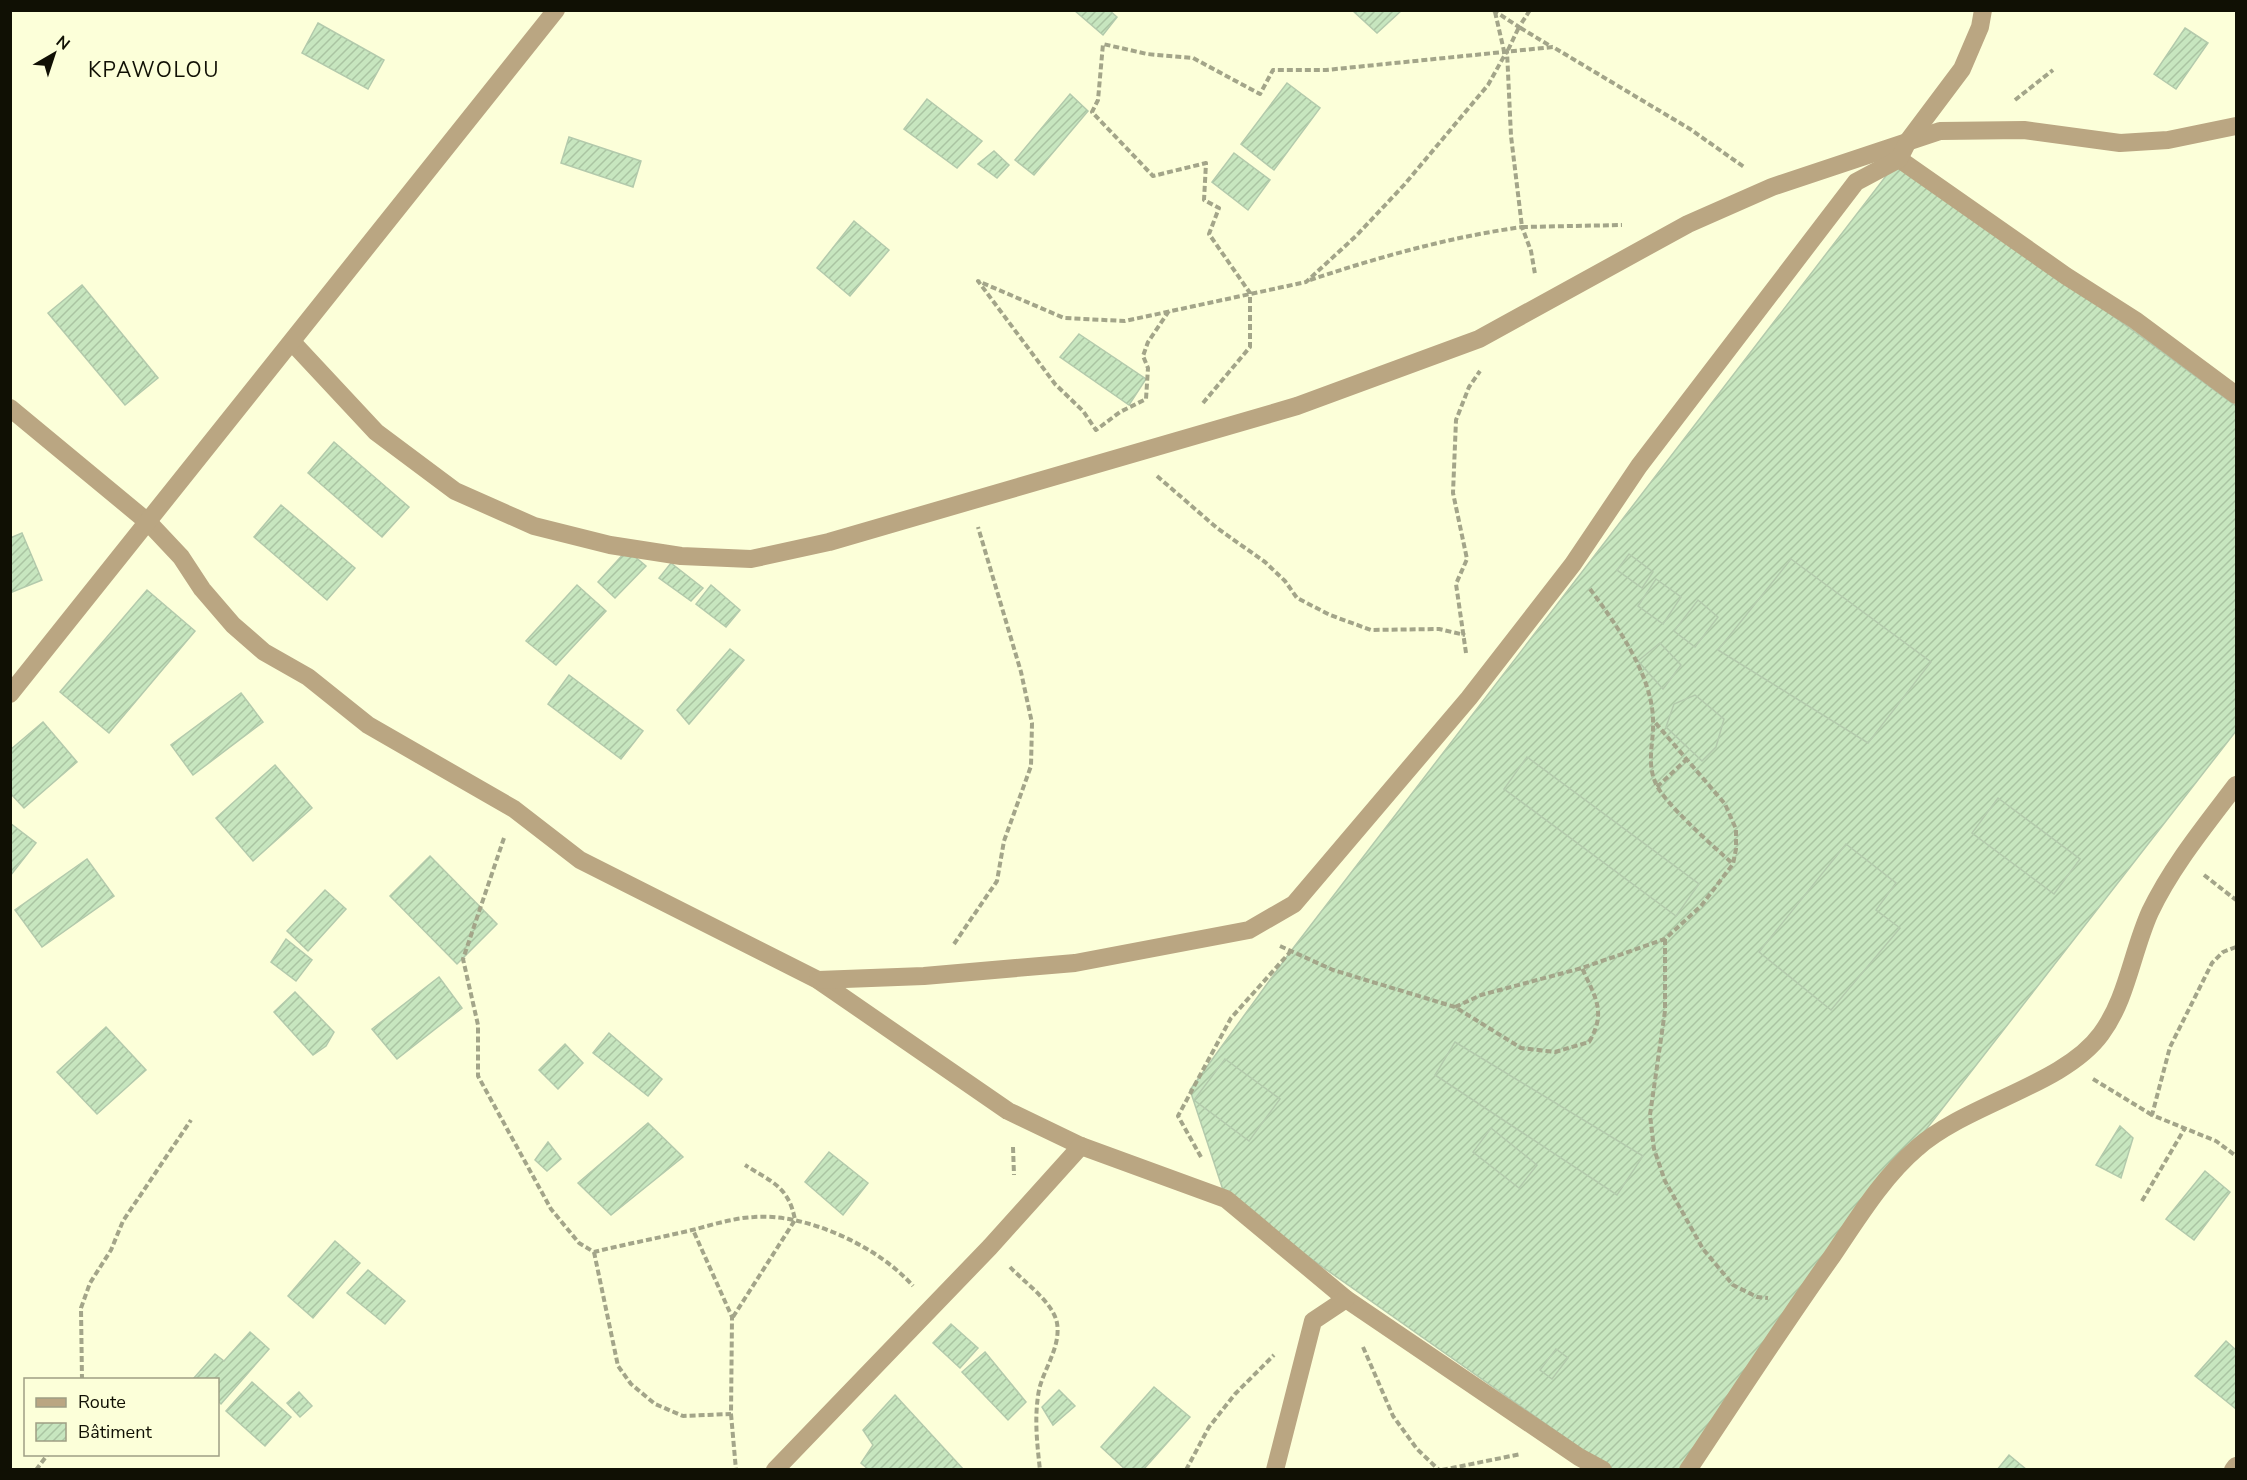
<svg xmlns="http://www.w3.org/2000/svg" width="2247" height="1480" viewBox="0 0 2247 1480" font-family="'Nunito Sans',sans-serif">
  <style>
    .building { fill: url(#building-hatch); stroke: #b3caac; stroke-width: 1.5 }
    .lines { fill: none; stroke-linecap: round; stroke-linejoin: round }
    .path { stroke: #a3a589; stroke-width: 4; stroke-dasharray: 6 3; stroke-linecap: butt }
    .minor { stroke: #baa682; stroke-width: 18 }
    .labels { text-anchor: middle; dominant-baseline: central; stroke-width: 4.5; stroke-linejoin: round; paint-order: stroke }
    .neighbourhood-label { font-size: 21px; letter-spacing: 1.5px; fill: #101004; stroke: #fcffd9 }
  </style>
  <defs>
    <pattern id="building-hatch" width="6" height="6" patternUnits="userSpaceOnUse" patternTransform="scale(1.5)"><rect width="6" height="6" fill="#c7e6bf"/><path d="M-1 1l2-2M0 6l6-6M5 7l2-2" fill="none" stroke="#aac4a2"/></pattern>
  </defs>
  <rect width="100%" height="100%" fill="#fcffd9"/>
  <g class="building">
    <polygon points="1074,10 1109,10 1117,17 1103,35"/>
    <polygon points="1352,10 1402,10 1377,33"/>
    <polygon points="318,23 384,60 368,89 302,53"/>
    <polygon points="2185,28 2208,43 2176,89 2154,74"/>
    <polygon points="1287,83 1320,108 1274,170 1241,144"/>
    <polygon points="1070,94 1088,111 1034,175 1015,160"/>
    <polygon points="927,99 982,141 957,168 904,129"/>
    <polygon points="569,137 641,161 633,187 561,163"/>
    <polygon points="994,151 1009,165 997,178 978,164"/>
    <polygon points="1234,153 1270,180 1248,210 1212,182"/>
    <polygon points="1899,159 2236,406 2236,731 1893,1172 1689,1470 1611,1470 1226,1199 1190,1090 1291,951"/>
    <polygon points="854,221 889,250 850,296 817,268"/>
    <polygon points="82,285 158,378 125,405 48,313"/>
    <polygon points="1079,334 1146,379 1129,405 1060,357"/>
    <polygon points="334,442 409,507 382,537 308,473"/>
    <polygon points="281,505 355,568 327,600 254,537"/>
    <polygon points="22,533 42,580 10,593 10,538"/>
    <polygon points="627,550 646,566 615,598 598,582"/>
    <polygon points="1629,554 1653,572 1642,588 1617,570"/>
    <polygon points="1791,559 1931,662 1868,743 1718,650"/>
    <polygon points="671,563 703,588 691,601 659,578"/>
    <polygon points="1656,579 1681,597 1663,624 1638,606"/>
    <polygon points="577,585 606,611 556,665 526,641"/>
    <polygon points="711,585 740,610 726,627 696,604"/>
    <polygon points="147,590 195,631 109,733 60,692"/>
    <polygon points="1698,600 1718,617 1695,647 1674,631"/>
    <polygon points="1660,643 1681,665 1663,689 1638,661"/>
    <polygon points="730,649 744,660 689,724 677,710"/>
    <polygon points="569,675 643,731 621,759 548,704"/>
    <polygon points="241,693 263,722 193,775 171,745"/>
    <polygon points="1695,695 1724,719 1716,747 1702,761 1666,727 1674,704"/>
    <polygon points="43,722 77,762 24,808 10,793 10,750"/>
    <polygon points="1527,757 1699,884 1676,916 1504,789"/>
    <polygon points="275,765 312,808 253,861 216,818"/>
    <polygon points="1998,798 2080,859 2054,894 1972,833"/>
    <polygon points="10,823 36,843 10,876"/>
    <polygon points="1846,844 1896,883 1876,910 1900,928 1831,1010 1759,952"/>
    <polygon points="430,856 497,924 457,964 390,896"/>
    <polygon points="87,859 114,896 42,947 15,910"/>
    <polygon points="325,890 346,909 308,951 287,931"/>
    <polygon points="286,939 312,960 296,981 271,962"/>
    <polygon points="439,977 462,1008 397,1059 372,1029"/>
    <polygon points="295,992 334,1032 326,1046 313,1055 274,1012"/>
    <polygon points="106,1027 146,1070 97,1114 57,1072"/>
    <polygon points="609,1033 662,1079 648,1096 593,1053"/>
    <polygon points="1455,1042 1643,1156 1617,1195 1435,1075"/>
    <polygon points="565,1044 583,1063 558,1089 539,1070"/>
    <polygon points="1225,1059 1280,1099 1249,1141 1194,1100"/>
    <polygon points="648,1123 683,1157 611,1215 578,1183"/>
    <polygon points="2120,1126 2133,1138 2121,1178 2096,1165"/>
    <polygon points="1491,1128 1537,1165 1519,1188 1473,1152"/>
    <polygon points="548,1142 561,1159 547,1171 535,1160"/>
    <polygon points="829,1152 868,1183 843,1215 805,1182"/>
    <polygon points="2205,1171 2230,1192 2194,1240 2166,1219"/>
    <polygon points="335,1241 360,1263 313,1318 288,1296"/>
    <polygon points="368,1270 405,1301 385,1324 347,1293"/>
    <polygon points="951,1324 978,1348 960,1368 933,1343"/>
    <polygon points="250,1332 269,1349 221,1404 218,1401 218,1380 193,1379 215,1354 224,1361"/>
    <polygon points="2226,1341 2236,1350 2236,1409 2195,1376"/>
    <polygon points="1556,1349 1568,1358 1552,1379 1540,1370"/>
    <polygon points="985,1352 1026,1402 1008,1420 962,1372"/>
    <polygon points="252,1382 291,1417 265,1446 226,1411"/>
    <polygon points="1154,1387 1190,1417 1143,1470 1126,1470 1101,1447"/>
    <polygon points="1059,1390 1075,1406 1053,1425 1042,1407"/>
    <polygon points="299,1392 312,1406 300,1417 287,1403"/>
    <polygon points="895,1395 964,1470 869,1470 861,1463 873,1445 863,1430"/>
    <polygon points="2009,1455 2027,1470 1997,1470"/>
  </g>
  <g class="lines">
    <g class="path">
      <polyline points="1493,10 1519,27 1530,10"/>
      <polyline points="1495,12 1504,51"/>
      <polyline points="1508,50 1519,27 1552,47"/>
      <polyline points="2015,100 2053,70"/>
      <path d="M1310,280C1379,257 1450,237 1522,227L1531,251L1535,274"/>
      <polyline points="1169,311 1148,342 1143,356 1148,368 1146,399 1120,412 1096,430 1083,411 1055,384 978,281 1064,318 1125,321 1306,282 1356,236 1404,185 1488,85 1507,51 1511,136 1522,227 1622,225"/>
      <polyline points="1203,403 1250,347 1250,293 1209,234 1219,208 1204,200 1206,163 1153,176 1092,112 1098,100 1103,44 1147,54 1193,58 1260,94 1273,70 1326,70 1553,47 1690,129 1744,167"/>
      <polyline points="1157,476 1217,528 1265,562 1285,581 1297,598 1330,615 1371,630 1439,629 1465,635"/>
      <path d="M1590,589C1616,624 1653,676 1653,721C1654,743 1646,762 1656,784C1665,804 1714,847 1732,863"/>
      <polyline points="1466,653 1456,584 1467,559 1453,493 1456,420 1469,387 1480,371"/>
      <polyline points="1657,787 1688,758"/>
      <path d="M504,838L463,959L478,1025V1076L551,1209L579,1243L594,1252C626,1244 659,1238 692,1230C712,1225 733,1218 754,1217C807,1213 879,1247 913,1286"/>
      <polyline points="2204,875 2236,900"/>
      <polyline points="1665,939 1665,1011 1650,1115 1654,1149 1665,1181 1703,1249 1733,1285 1757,1297 1768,1298"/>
      <polyline points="954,944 997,881 1004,841 1031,766 1032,723 1021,672 978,527"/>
      <path d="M1280,946L1333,970L1455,1007L1521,1048L1555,1052L1589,1042C1607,1012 1595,997 1582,968"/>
      <polyline points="2236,947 2223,952 2212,963 2170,1047 2152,1115 2216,1141 2236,1156"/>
      <polyline points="1455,1007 1481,995 1582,968 1665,939 1701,906 1733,864 1736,849 1736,829 1725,804 1653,720"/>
      <polyline points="2093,1079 2152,1115"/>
      <polyline points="1013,1147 1014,1175"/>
      <polyline points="1201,1157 1178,1116 1231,1018 1291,951"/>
      <polyline points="2142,1201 2185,1128"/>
      <polyline points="594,1252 618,1366 631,1384 655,1404 683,1416 731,1414 732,1317 693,1230"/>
      <path d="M1010,1267C1024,1282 1053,1302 1057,1323C1061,1347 1044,1368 1039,1390C1034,1417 1037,1443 1040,1470"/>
      <path d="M733,1317L795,1220C789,1187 772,1182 745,1165"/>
      <polyline points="1363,1347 1393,1416 1417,1449 1439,1470"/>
      <polyline points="82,1380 81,1308 90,1283 111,1250 123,1221 191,1120"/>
      <polyline points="731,1414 736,1470"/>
      <polyline points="36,1470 48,1454"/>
      <polyline points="1186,1470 1209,1427 1235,1394 1274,1355"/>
      <polyline points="1442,1470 1521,1454"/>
    </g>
    <g class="minor">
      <polyline points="1899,159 2066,276 2135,320 2236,395"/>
      <polyline points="292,342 376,432 455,491 534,526 610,545 681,556 751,559 829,542 1297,406 1479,339 1688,224 1772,187 1940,131 2024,130 2120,143 2168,140 2236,126"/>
      <polyline points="10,408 149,523 181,557 202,589 233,625 264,652 308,677 368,725 514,809 580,860 818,980 1008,1111 1081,1146 1226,1199 1346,1299 1579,1457 1603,1470"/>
      <polyline points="10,694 556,10"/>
      <polyline points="818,980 924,976 1075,963 1249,930 1294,904 1469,698 1573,564 1639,466 1856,182 1899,159 1908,141 1962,69 1980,27 1983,10"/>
      <polyline points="775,1470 990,1247 1081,1146"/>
      <polyline points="1275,1470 1313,1321 1346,1299"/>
      <path d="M1688,1470C1736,1398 1783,1325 1833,1255C1858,1218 1883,1177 1917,1148C1966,1104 2064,1085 2101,1034C2127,999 2132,952 2150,912C2172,866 2205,826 2236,785"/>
      <polyline points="2233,1470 2236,1466"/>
    </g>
  </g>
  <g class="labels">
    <g class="neighbourhood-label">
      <text x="154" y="70">KPAWOLOU</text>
    </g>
  </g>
  <rect width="2247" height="1480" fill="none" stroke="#101004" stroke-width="24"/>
  <rect x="24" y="1378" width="195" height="78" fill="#fcffd9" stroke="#9e9f84" stroke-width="1.5"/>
  <rect x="36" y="1398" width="30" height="9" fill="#baa682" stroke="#9e9f84" stroke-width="1.5"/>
  <text x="78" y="1408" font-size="18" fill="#101004">Route</text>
  <rect x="36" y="1423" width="30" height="18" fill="url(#building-hatch)" stroke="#9e9f84" stroke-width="1.5"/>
  <text x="78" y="1438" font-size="18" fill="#101004">Bâtiment</text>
  <g transform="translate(54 54) rotate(39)" stroke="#fcffd9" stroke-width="4.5" paint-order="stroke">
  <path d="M0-4.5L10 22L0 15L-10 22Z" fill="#101004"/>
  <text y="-9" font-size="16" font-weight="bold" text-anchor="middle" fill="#101004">N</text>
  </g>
</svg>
